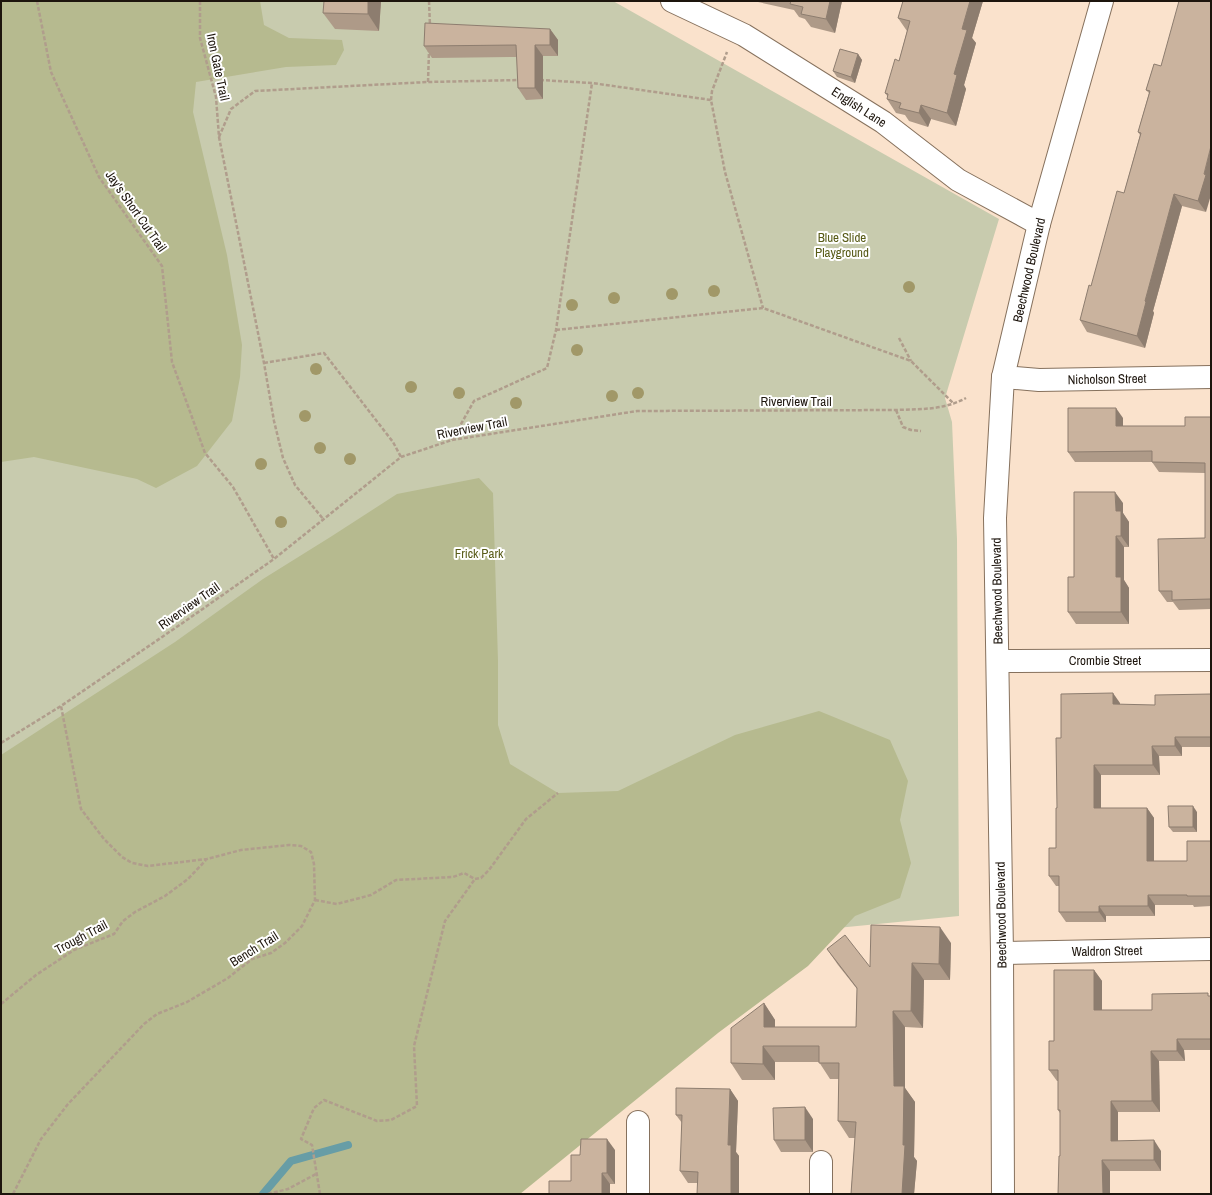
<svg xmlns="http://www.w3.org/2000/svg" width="1212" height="1195" viewBox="0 0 1212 1195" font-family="'Archivo Narrow',sans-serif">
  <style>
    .green { fill: #c8cbae }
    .forest { fill: #b6ba8f }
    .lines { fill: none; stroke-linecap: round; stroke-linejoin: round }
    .stream { stroke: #679da6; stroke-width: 8 }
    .minor-casing { stroke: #86715d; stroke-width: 24 }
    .tertiary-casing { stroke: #86715d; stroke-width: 24 }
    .path { stroke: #b09d8c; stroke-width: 2.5; stroke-dasharray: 4 2; stroke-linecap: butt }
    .minor { stroke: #fff; stroke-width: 22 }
    .tertiary { stroke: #fff; stroke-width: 22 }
    .tree { fill: #a19868 }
    .wall { fill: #ae9a88 }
    .shaded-wall { fill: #8d7d6f }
    .building { fill: #cab39e; stroke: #8d7d6f }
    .labels { text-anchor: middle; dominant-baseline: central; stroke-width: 4; stroke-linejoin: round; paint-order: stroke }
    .street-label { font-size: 13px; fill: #1d150d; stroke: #fff }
    .park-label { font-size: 13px; fill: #585b17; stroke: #fff }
  </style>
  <rect width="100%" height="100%" fill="#fae2cc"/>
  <polygon class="green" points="1,1 613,1 999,219 945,398 952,422 957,539 959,916 776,934 1,1194"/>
  <g class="forest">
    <polygon points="1,1 260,1 264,25 289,38 342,40 344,50 336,65 286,67 196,82 193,112 227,255 242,345 240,377 232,421 197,466 156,488 137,479 34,457 1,462"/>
    <polygon points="479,478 493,493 498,661 498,725 510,764 558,793 618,791 735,735 819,711 890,740 908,781 900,820 911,863 900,898 855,916 808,966 718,1033 520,1194 1,1194 1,755 175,642 263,579 332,536 397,494"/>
  </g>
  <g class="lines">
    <polyline class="stream" points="263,1194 291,1161 348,1145"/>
    <g class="minor-casing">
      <g id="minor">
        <polyline points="672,1 744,35 883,122 958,180 1039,224"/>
        <polyline points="1003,377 1039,380 1211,377"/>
        <polyline points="998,661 1211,660"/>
        <polyline points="1002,953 1211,949"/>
        <polyline points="638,1194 638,1122"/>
        <polyline points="821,1194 821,1162"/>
      </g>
    </g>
    <g class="tertiary-casing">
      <polyline id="tertiary" points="1003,1194 1002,953 995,518 1003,377 1039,224 1102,1"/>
    </g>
    <g class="path">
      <polyline points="37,1 51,72 99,177 162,266 172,362 205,453 233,487 274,559"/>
      <polyline points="200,1 200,38 216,97 219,137 264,363 274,421 283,458 295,485 324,520"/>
      <polyline points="429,1 430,26"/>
      <polyline points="540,80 592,83 711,100 725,172 763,308"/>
      <polyline points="428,82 429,51"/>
      <polyline points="711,100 712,91 727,52"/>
      <polyline points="219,137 231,109 255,91 428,82 521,80"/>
      <polyline points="556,330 763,308 911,361 954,404"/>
      <polyline points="899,338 911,361"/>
      <polyline points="264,363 324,353 393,442 401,457"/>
      <polyline points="896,410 903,427 911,430 921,431"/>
      <polyline points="452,440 474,401 547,368 556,330 592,83"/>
      <path d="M1,743L61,706L184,622L274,559L401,457L452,440L637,411L896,410C921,409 944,410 966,398"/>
      <polyline points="315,900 337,904 371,895 396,880 453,877 464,873 475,879 481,878 489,870 526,819 558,793"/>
      <polyline points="1,1004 36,975 74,950 114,934 123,921 135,912 165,896 188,879 206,860"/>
      <polyline points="13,1194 41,1139 68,1104 144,1024 157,1014 187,1002 228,978 252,959 271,953 285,943 302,926 315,900 314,864 311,852 301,846 289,845 241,850 207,859 148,866 132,863 122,857 104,839 81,809 61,706"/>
      <polyline points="268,1194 288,1189 316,1174"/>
      <polyline points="320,1194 312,1145 301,1139 314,1108 324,1100 377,1121 391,1120 417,1106 414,1046 445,921 475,879"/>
    </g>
    <use href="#minor" class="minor"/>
    <use href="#tertiary" class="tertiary"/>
  </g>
  <g class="tree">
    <circle cx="909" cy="287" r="6"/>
    <circle cx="714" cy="291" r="6"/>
    <circle cx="672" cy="294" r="6"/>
    <circle cx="614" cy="298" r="6"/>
    <circle cx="572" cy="305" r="6"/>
    <circle cx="577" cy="350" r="6"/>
    <circle cx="316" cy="369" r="6"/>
    <circle cx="411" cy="387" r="6"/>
    <circle cx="459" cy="393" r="6"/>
    <circle cx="638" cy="393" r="6"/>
    <circle cx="612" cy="396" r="6"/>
    <circle cx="516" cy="403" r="6"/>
    <circle cx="305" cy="416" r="6"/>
    <circle cx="320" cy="448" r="6"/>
    <circle cx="350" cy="459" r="6"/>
    <circle cx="261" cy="464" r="6"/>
    <circle cx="281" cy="522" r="6"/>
  </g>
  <g class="wall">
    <polygon points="381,1 379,31 335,29 323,13"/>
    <polygon points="757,1 842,1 835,33 811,27 805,19 799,17 794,10 758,2"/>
    <polygon points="903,1 983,1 972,38 976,43 964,85 966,89 956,126 931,119 928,127 909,121 905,115 896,113 887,99 888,97 885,93 899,61 907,31 898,18"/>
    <polygon points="550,29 558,40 558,56 543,56 543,99 526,100 518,88 517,57 432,58 424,46"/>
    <polygon points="858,54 862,60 855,83 837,77 833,71"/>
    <polygon points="1154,64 1206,212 1182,206 1153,311 1154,313 1145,348 1087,332 1080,320 1124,193 1140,135 1138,132 1149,93 1146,90"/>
    <polygon points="1211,417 1211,609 1179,610 1173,602 1167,602 1159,591 1205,538 1205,473 1159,472 1152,462 1075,462 1068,452 1123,418 1123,426 1185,426"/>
    <polygon points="1123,503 1123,513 1129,522 1129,547 1124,547 1124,580 1129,588 1129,624 1076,624 1068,612 1074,577"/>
    <polygon points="1211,694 1211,747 1182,747 1182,756 1159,756 1160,775 1101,775 1101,808 1147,808 1154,818 1154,861 1187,861 1211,841 1211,906 1194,907 1193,905 1155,905 1155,916 1106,916 1106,922 1066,922 1059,912 1059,886 1056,886 1049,876 1056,848 1057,808 1061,738 1120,703 1120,705 1155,705"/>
    <polygon points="1197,812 1197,832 1173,832 1169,827"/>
    <polygon points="951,943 950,980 924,980 923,1028 905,1027 905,1088 915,1102 914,1157 917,1161 914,1194 851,1194 855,1138 849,1138 838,1121 839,1079 830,1079 819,1062 775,1062 775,1080 742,1080 731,1063 764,1003 775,1020 775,1027 856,1027 857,989 838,965 827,949 870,967"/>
    <polygon points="1094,970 1102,981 1102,1010 1152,1010 1211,996 1211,1050 1184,1050 1185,1061 1159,1061 1160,1112 1118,1112 1118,1141 1161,1151 1161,1171 1110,1171 1110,1194 1058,1194 1060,1156 1060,1113 1058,1110 1058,1081 1057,1081 1049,1070 1054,1041"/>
    <polygon points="730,1089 738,1101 736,1152 739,1156 698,1183 688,1183 680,1171 682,1123 676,1115"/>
    <polygon points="813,1119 813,1152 781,1152 774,1140"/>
    <polygon points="615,1150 615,1184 610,1184 610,1194 549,1194 571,1181 580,1155"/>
  </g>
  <g class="shaded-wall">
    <polygon points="368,1 381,1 379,31 368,14"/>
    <polygon points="830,1 842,1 835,33 826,19"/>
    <polygon points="970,1 983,1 972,38 976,43 964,85 966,89 956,126 947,113 962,29"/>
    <polygon points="550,29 558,40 558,56 550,45"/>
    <polygon points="535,45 543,56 543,99 535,88"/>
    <polygon points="858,54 862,60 855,83 851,77"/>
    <polygon points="921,105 931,119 928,127 919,113"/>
    <polygon points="1211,146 1211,195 1206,212 1198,201 1204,174"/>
    <polygon points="1174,194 1182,206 1153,311 1154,313 1145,348 1137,336 1145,301"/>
    <polygon points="1116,408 1123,418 1123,436 1116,426"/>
    <polygon points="1115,492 1123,503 1123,513 1129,522 1129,547 1121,536 1116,511"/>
    <polygon points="1116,536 1124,547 1124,580 1129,588 1129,624 1121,612 1116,577"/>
    <polygon points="1113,693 1120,703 1120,715 1113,704"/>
    <polygon points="1175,737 1182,747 1182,756 1175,746"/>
    <polygon points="1152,746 1159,756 1160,775 1153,765"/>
    <polygon points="1094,765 1101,775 1101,818 1094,808"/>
    <polygon points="1193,806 1197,812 1197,832 1193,827"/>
    <polygon points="1147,808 1154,818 1154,871 1147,861"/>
    <polygon points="1148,895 1155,905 1155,916 1148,906"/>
    <polygon points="1099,906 1106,916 1106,922 1099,912"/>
    <polygon points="940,927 951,943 950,980 939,964"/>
    <polygon points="912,963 924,980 923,1028 911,1011"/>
    <polygon points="1094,970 1102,981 1102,1021 1094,1010"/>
    <polygon points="764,1003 775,1020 775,1044 764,1027"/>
    <polygon points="893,1011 905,1027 905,1088 915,1102 914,1157 917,1161 914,1194 902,1194 894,1086"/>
    <polygon points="1177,1039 1184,1050 1185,1061 1177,1051"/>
    <polygon points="763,1046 775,1062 775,1080 763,1064"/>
    <polygon points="1151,1051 1159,1061 1160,1112 1152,1101"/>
    <polygon points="730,1089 738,1101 736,1152 739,1156 739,1194 731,1194 728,1145"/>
    <polygon points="1111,1101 1118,1112 1118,1151 1111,1141"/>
    <polygon points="805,1107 813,1119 813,1152 805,1140"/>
    <polygon points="607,1139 615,1150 615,1184 607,1173"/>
    <polygon points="1154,1140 1161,1151 1161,1171 1154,1160"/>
    <polygon points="1102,1160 1110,1171 1110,1194 1103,1194"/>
    <polygon points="602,1173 610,1184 610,1194 602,1194"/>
  </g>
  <g class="building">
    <polygon points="324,1 368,1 368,14 323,13"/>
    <polygon points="791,1 830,1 826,19 801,14 803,7 790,4"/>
    <polygon points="903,1 970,1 962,29 967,30 954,74 957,75 947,113 921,105 919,113 899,108 901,103 887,99 888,94 885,93 895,59 899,61 910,21 898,18"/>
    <polygon points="1179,1 1211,1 1211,146 1204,174 1206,175 1198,201 1174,194 1145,301 1146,302 1137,336 1080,320 1089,285 1091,286 1117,191 1124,193 1141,133 1138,132 1150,91 1146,90 1154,64 1161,66"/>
    <polygon points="425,23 550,29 550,45 535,45 535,88 518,88 516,45 424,46"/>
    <polygon points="840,49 858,54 851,77 833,71"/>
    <polygon points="1068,408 1116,408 1116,426 1185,426 1185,417 1211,417 1211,599 1172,600 1172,591 1159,591 1158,539 1205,538 1205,463 1152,462 1152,451 1068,452"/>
    <polygon points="1074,492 1115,492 1116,511 1121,511 1121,536 1116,536 1116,577 1121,577 1121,612 1068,612 1068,577 1074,577"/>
    <polygon points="1113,693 1113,704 1155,705 1155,695 1211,694 1211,737 1175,737 1175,746 1152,746 1153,765 1094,765 1094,808 1147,808 1147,861 1187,861 1187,841 1211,841 1211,896 1187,896 1187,895 1148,895 1148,906 1099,906 1099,912 1059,912 1059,876 1049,876 1049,848 1056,848 1056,808 1057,808 1056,738 1061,738 1061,694"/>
    <polygon points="1168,806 1193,806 1193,827 1169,827"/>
    <polygon points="871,925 940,927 939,964 912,963 911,1011 893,1011 894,1086 904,1086 903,1145 905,1145 902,1194 851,1194 856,1122 838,1121 839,1063 819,1063 819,1046 763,1046 763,1064 731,1063 731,1028 764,1003 764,1027 856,1027 857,988 827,949 845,935 870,967"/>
    <polygon points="1054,970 1094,970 1094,1010 1152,1010 1152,994 1208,993 1208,996 1211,996 1211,1039 1177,1039 1177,1051 1151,1051 1152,1101 1111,1101 1111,1141 1154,1140 1154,1160 1102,1160 1103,1194 1058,1194 1059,1156 1060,1156 1060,1110 1058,1110 1058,1070 1049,1070 1049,1041 1054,1041"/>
    <polygon points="676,1088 730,1089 728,1145 731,1145 731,1194 697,1194 698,1172 680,1171 682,1115 676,1115"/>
    <polygon points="805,1107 805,1140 774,1140 773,1108"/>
    <polygon points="581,1139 607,1139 607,1173 602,1173 602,1194 549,1194 549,1181 571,1181 571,1155 580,1155"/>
  </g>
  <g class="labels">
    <g class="street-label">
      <text transform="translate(218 67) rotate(78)">Iron Gate Trail</text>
      <text transform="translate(859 107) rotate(33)">English Lane</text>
      <text transform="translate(136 211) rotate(55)">Jay's Short Cut Trail</text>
      <text transform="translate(1029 270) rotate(-77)">Beechwood Boulevard</text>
      <text transform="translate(1107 379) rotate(-1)">Nicholson Street</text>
      <text x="796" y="401">Riverview Trail</text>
      <text transform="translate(472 428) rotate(-11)">Riverview Trail</text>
      <text transform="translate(997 591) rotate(-91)">Beechwood Boulevard</text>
      <text transform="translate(189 606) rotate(-35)">Riverview Trail</text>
      <text x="1105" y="660">Crombie Street</text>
      <text transform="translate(1001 915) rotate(-91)">Beechwood Boulevard</text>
      <text transform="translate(81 937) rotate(-28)">Trough Trail</text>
      <text transform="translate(254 949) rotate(-32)">Bench Trail</text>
      <text transform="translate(1107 951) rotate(-1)">Waldron Street</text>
    </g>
    <g class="park-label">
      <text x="842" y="237">Blue Slide<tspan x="842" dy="15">Playground</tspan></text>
      <text x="479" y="553">Frick Park</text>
    </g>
  </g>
  <rect width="1212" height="1195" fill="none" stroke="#1d150d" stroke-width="4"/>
</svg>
